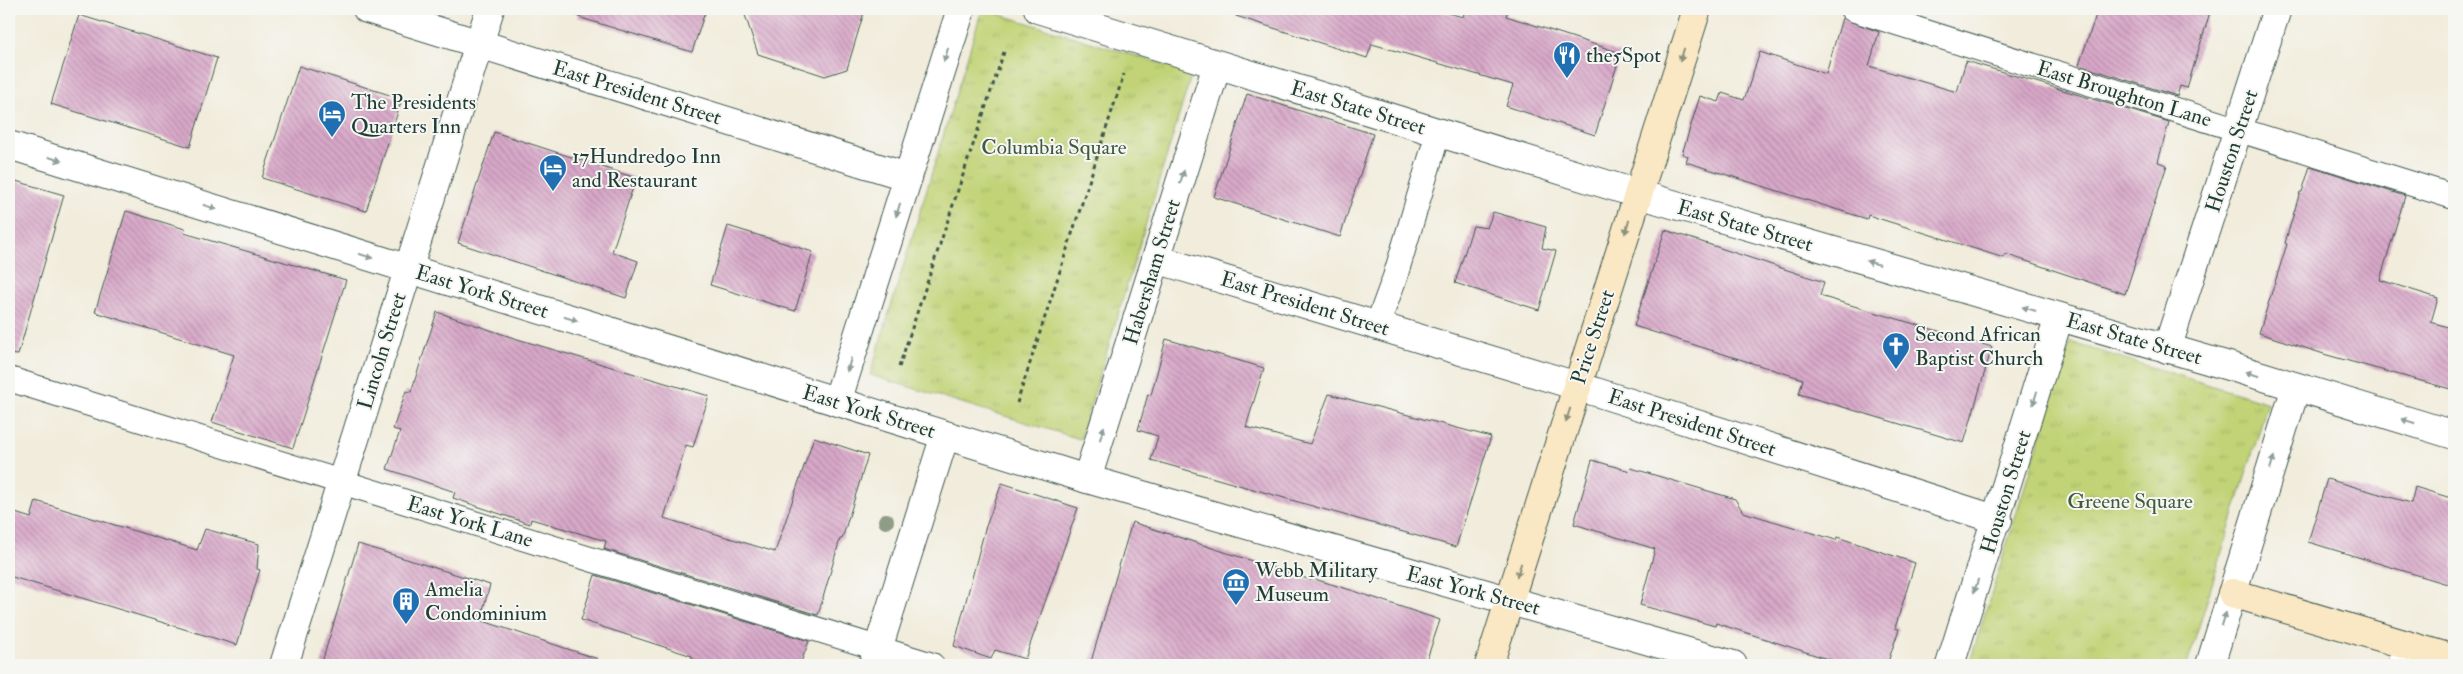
<svg xmlns="http://www.w3.org/2000/svg" width="2463" height="674" viewBox="0 0 2463 674" font-family="'IM FELL Double Pica',serif">
  <style>
    .grass { fill: url(#grass-tufts); stroke: #708855 }
    .building { fill: url(#building-back-hatch) }
    .lines { fill: none; stroke-linecap: round; stroke-linejoin: round }
    .lane-casing { stroke: #3e574d; stroke-width: 26 }
    .street-casing { stroke: #3e574d; stroke-width: 30 }
    .secondary-casing { stroke: #3e574d; stroke-width: 30 }
    .path { stroke: #3e574d; stroke-width: 3; stroke-dasharray: 4 4; stroke-linecap: butt }
    .lane { stroke: #fff; stroke-width: 24 }
    .street { stroke: #fff; stroke-width: 28 }
    .secondary { stroke: #fae7c3; stroke-width: 28 }
    .tree { fill: #8f9c86 }
    .oneway { fill: #8f9e9a }
    .oneway2 { fill: #8c927c }
    .labels { text-anchor: middle; dominant-baseline: central; stroke-width: 4; stroke-linejoin: round; paint-order: stroke }
    .poi-label { font-size: 21px; fill: #1f3d34; stroke: #f6f6f2; text-anchor: start }
    .street-label { font-size: 21px; fill: #1f3d34; stroke: #f6f6f2 }
    .park-label { font-size: 21px; fill: #3f5b41; stroke: #f6f6f2 }
  </style>
  <defs>
    <pattern id="grass-tufts" width="24" height="20" patternUnits="userSpaceOnUse" patternTransform="scale(1.25)"><rect width="24" height="20" fill="#c1d376"/><path d="M3 7l-1-3M5 7V3M7 7l1-3M15 17l-1-3M17 17v-4M19 17l1-3" fill="none" stroke="#a5b667"/></pattern>
    <pattern id="building-back-hatch" width="6" height="6" patternUnits="userSpaceOnUse" patternTransform="scale(1.25)"><rect width="6" height="6" fill="#d9a8c9"/><path d="M-1 5l2 2M0 0l6 6M5-1l2 2" fill="none" stroke="#af8aa4"/></pattern>
  </defs>
  <rect width="100%" height="100%" fill="#f6f6f2"/>
  <filter id="ink" filterUnits="userSpaceOnUse"><feTurbulence type="fractalNoise" baseFrequency=".02" numOctaves="2"/><feDisplacementMap in="SourceGraphic" scale="10" xChannelSelector="R" yChannelSelector="G"/><feConvolveMatrix kernelMatrix="1 2 1 2 8 2 1 2 1" color-interpolation-filters="sRGB"/></filter>
  <filter id="wash" filterUnits="userSpaceOnUse"><feTurbulence type="fractalNoise" baseFrequency=".0096" numOctaves="4" result="noise"/><feDisplacementMap in="SourceGraphic" scale="20" xChannelSelector="R" yChannelSelector="G"/><feGaussianBlur stdDeviation="1.12" result="paint"/><feColorMatrix in="noise" values="0 0 0 0 0 0 0 0 0 0 0 0 0 0 0 0 0 1.4 0 .05"/><feComposite in="paint" operator="in"/></filter>
  <g filter="url(#wash)">
    <rect width="100%" height="100%" fill="#f1ecdb"/>
    <g class="grass">
      <polygon points="982,9 1192,73 1080,439 870,375"/>
      <polygon points="2070,342 2268,403 2187,665 1969,665"/>
    </g>
    <g id="blocks">
      <g class="building">
        <polygon points="579,9 706,9 692,52 578,17"/>
        <polygon points="743,9 865,9 847,69 825,76 758,54"/>
        <polygon points="1237,9 1432,9 1463,17 1465,9 1508,9 1506,16 1621,53 1595,135 1506,106 1513,85 1372,44 1367,58 1236,16"/>
        <polygon points="2098,9 2211,9 2187,88 2180,86 2177,96 2079,65"/>
        <polygon points="79,15 217,58 190,147 51,104"/>
        <polygon points="1842,18 1879,32 1869,66 1957,92 1966,61 2169,122 2158,162 2167,165 2125,294 2005,254 2004,258 1868,215 1867,219 1686,162 1688,156 1682,154 1700,96 1719,102 1722,93 1744,100 1760,52 1826,74"/>
        <polygon points="299,66 402,99 366,211 262,178"/>
        <polygon points="1247,94 1373,134 1340,237 1214,197"/>
        <polygon points="494,132 636,178 612,252 638,261 626,298 458,243"/>
        <polygon points="2310,166 2405,196 2380,280 2438,298 2431,322 2454,329 2454,390 2327,355 2259,333 2287,244 2285,243 2300,192 2302,192"/>
        <polygon points="9,179 64,195 18,355 9,354"/>
        <polygon points="126,211 185,229 184,233 346,280 293,448 212,422 234,355 95,312"/>
        <polygon points="1493,212 1546,227 1542,248 1556,251 1539,310 1455,283 1473,226 1487,228"/>
        <polygon points="728,226 813,252 795,311 710,285"/>
        <polygon points="1665,230 1824,282 1820,296 1992,347 1964,443 1799,394 1803,379 1634,326"/>
        <polygon points="437,312 514,338 709,396 693,447 686,445 664,518 775,552 814,437 868,455 842,539 840,539 818,615 604,549 606,541 531,519 530,524 453,498 455,492 387,469 400,431 393,429 406,391 411,392"/>
        <polygon points="1166,339 1264,368 1246,427 1310,444 1329,394 1491,437 1456,547 1151,460 1158,436 1138,430 1148,394 1151,395"/>
        <polygon points="1592,460 1630,471 1631,468 1735,499 1743,512 1836,540 1837,537 1915,563 1895,628 1899,629 1887,665 1846,665 1716,623 1715,626 1640,605 1655,549 1574,524"/>
        <polygon points="2327,479 2411,503 2415,487 2454,499 2454,586 2308,542"/>
        <polygon points="1002,483 1078,508 1025,659 995,650 991,659 954,646 985,529"/>
        <polygon points="36,501 197,550 205,529 259,544 257,569 260,570 237,645 9,576 9,511 31,518"/>
        <polygon points="1132,522 1311,580 1311,578 1354,591 1440,620 1425,665 1090,665"/>
        <polygon points="358,544 490,585 480,620 598,659 597,665 321,665"/>
        <polygon points="595,575 809,641 800,665 709,665 692,659 692,656 581,620"/>
      </g>
    </g>
  </g>
  <g filter="url(#ink)">
    <use href="#blocks" fill-opacity="0" stroke="#3e574d" stroke-width="1"/>
    <g class="lines">
      <g class="lane-casing">
        <g id="lane">
          <polyline points="1852,9 2454,197"/>
          <polyline points="1377,326 1395,277 1438,133"/>
          <polyline points="9,379 932,665"/>
          <polyline points="2400,665 2407,645"/>
        </g>
      </g>
      <g class="street-casing">
        <g id="street">
          <polyline points="367,9 908,177"/>
          <polyline points="1038,9 1638,194 2232,367 2454,435"/>
          <polyline points="9,145 1087,479 1733,665"/>
          <polyline points="1156,259 1577,386 1998,520"/>
          <polyline points="2167,349 2277,9"/>
          <polyline points="837,402 961,9"/>
          <polyline points="1087,479 1217,65"/>
          <polyline points="284,665 490,9"/>
          <polyline points="873,665 945,435"/>
          <polyline points="1950,665 2059,317"/>
          <polyline points="2210,665 2296,387"/>
        </g>
      </g>
      <g class="secondary-casing">
        <g id="secondary">
          <polyline points="2232,593 2454,659"/>
          <polyline points="1489,665 1697,9"/>
        </g>
      </g>
      <g class="path">
        <polyline points="899,367 1005,49"/>
        <polyline points="1017,403 1124,74"/>
      </g>
      <use href="#lane" class="lane"/>
      <use href="#street" class="street"/>
      <use href="#secondary" class="secondary"/>
    </g>
    <circle class="tree" cx="886" cy="521" r="8"/>
    <defs><path id="oneway-solid" d="M-6-.8H1V-3.2L6.5 0L1 3.2V.8H-6Z" transform="scale(1.25)"/></defs>
    <g class="oneway">
      <use href="#oneway-solid" transform="translate(946 55) rotate(107)"/>
      <use href="#oneway-solid" transform="translate(55 159) rotate(17)"/>
      <use href="#oneway-solid" transform="translate(1182 177) rotate(-73)"/>
      <use href="#oneway-solid" transform="translate(210 207) rotate(17)"/>
      <use href="#oneway-solid" transform="translate(898 210) rotate(107)"/>
      <use href="#oneway-solid" transform="translate(366 256) rotate(17)"/>
      <use href="#oneway-solid" transform="translate(1873 263) rotate(-164)"/>
      <use href="#oneway-solid" transform="translate(2029 309) rotate(-164)"/>
      <use href="#oneway-solid" transform="translate(571 319) rotate(17)"/>
      <use href="#oneway-solid" transform="translate(849 365) rotate(107)"/>
      <use href="#oneway-solid" transform="translate(2252 374) rotate(-163)"/>
      <use href="#oneway-solid" transform="translate(2035 398) rotate(107)"/>
      <use href="#oneway-solid" transform="translate(2408 421) rotate(-163)"/>
      <use href="#oneway-solid" transform="translate(1102 433) rotate(-73)"/>
      <use href="#oneway-solid" transform="translate(2272 463) rotate(-73)"/>
      <use href="#oneway-solid" transform="translate(1976 586) rotate(108)"/>
      <use href="#oneway-solid" transform="translate(2224 619) rotate(-73)"/>
    </g>
    <g class="oneway2">
      <use href="#oneway-solid" transform="translate(1682 55) rotate(108)"/>
      <use href="#oneway-solid" transform="translate(1627 227) rotate(108)"/>
      <use href="#oneway-solid" transform="translate(1568 415) rotate(108)"/>
      <use href="#oneway-solid" transform="translate(1519 570) rotate(108)"/>
    </g>
  </g>
  <defs>
    <g id="restaurant-pin" transform="scale(1.4375)"><path d="M0 17L-7.5 6A9.5 9.5 0 1 1 7.5 6Z" fill="#1f6fb2" stroke="#f6f6f2"/><path d="M-5-6h1v4h1v-4h1v4h1v-4h1v5L-1.5 .5V6h-2V.5L-5-1ZM5-6V6H3V1.5H1.5Q1.5-4 5-6Z" fill="#fff"/></g>
    <g id="hotel-pin" transform="scale(1.4375)"><path d="M0 17L-7.5 6A9.5 9.5 0 1 1 7.5 6Z" fill="#1f6fb2" stroke="#f6f6f2"/><path d="M-6-4.5h1.5V1H6V5H4.5V3h-9V5H-6ZM-4 0a1.8 1.8 0 1 1 3.6 0ZM.5 0V-2.5h3Q6-2.5 6 0Z" fill="#fff"/></g>
    <g id="church-pin" transform="scale(1.4375)"><path d="M0 17L-7.5 6A9.5 9.5 0 1 1 7.5 6Z" fill="#1f6fb2" stroke="#f6f6f2"/><path d="M-1.2-6h2.4v3.5h3.3v2.4h-3.3V6h-2.4V-.1h-3.3v-2.4h3.3Z" fill="#fff"/></g>
    <g id="museum-pin" transform="scale(1.4375)"><path d="M0 17L-7.5 6A9.5 9.5 0 1 1 7.5 6Z" fill="#1f6fb2" stroke="#f6f6f2"/><path d="M0-6L6-3V-2H-6V-3ZM-5-1h2V3h-2ZM-1-1h2V3h-2ZM3-1h2V3H3ZM-6 4H6V6H-6Z" fill="#fff"/></g>
    <g id="building-pin" transform="scale(1.4375)"><path d="M0 17L-7.5 6A9.5 9.5 0 1 1 7.5 6Z" fill="#1f6fb2" stroke="#f6f6f2"/><path d="M-4-6H4V6H1V3H-1V6H-4ZM-2.5-4.3h1.7v1.8h-1.7ZM.8-4.3h1.7v1.8H.8ZM-2.5-1h1.7V.8h-1.7ZM.8-1h1.7V.8H.8Z" fill="#fff"/></g>
  </defs>
  <g fill-rule="evenodd">
    <use href="#restaurant-pin" x="1567" y="55"/>
    <use href="#hotel-pin" x="332" y="114"/>
    <use href="#hotel-pin" x="553" y="168"/>
    <use href="#church-pin" x="1896" y="346"/>
    <use href="#museum-pin" x="1236" y="582"/>
    <use href="#building-pin" x="406" y="601"/>
  </g>
  <g class="labels">
    <g class="poi-label">
      <text x="1586" y="55">the5Spot</text>
      <text x="351" y="102">The Presidents<tspan x="351" dy="24">Quarters Inn</tspan></text>
      <text x="572" y="156">17Hundred90 Inn<tspan x="572" dy="24">and Restaurant</tspan></text>
      <text x="1915" y="334">Second African<tspan x="1915" dy="24">Baptist Church</tspan></text>
      <text x="1255" y="570">Webb Military<tspan x="1255" dy="24">Museum</tspan></text>
      <text x="425" y="589">Amelia<tspan x="425" dy="24">Condominium</tspan></text>
    </g>
    <g class="street-label">
      <text transform="translate(637 93) rotate(17)">East President Street</text>
      <text transform="translate(2124 94) rotate(17)">East Broughton Lane</text>
      <text transform="translate(1358 108) rotate(17)">East State Street</text>
      <text transform="translate(2232 151) rotate(-72)">Houston Street</text>
      <text transform="translate(1745 226) rotate(16)">East State Street</text>
      <text transform="translate(1152 272) rotate(-73)">Habersham Street</text>
      <text transform="translate(482 292) rotate(17)">East York Street</text>
      <text transform="translate(1305 304) rotate(17)">East President Street</text>
      <text transform="translate(1593 337) rotate(-72)">Price Street</text>
      <text transform="translate(2134 339) rotate(16)">East State Street</text>
      <text transform="translate(382 351) rotate(-73)">Lincoln Street</text>
      <text transform="translate(869 412) rotate(17)">East York Street</text>
      <text transform="translate(1692 423) rotate(18)">East President Street</text>
      <text transform="translate(2006 492) rotate(-73)">Houston Street</text>
      <text transform="translate(470 522) rotate(17)">East York Lane</text>
      <text transform="translate(1473 591) rotate(15)">East York Street</text>
    </g>
    <g class="park-label">
      <text x="1054" y="147">Columbia Square</text>
      <text x="2130" y="501">Greene Square</text>
    </g>
  </g>
  <rect width="2463" height="674" fill="none" stroke="#f6f6f2" stroke-width="30"/>
</svg>
